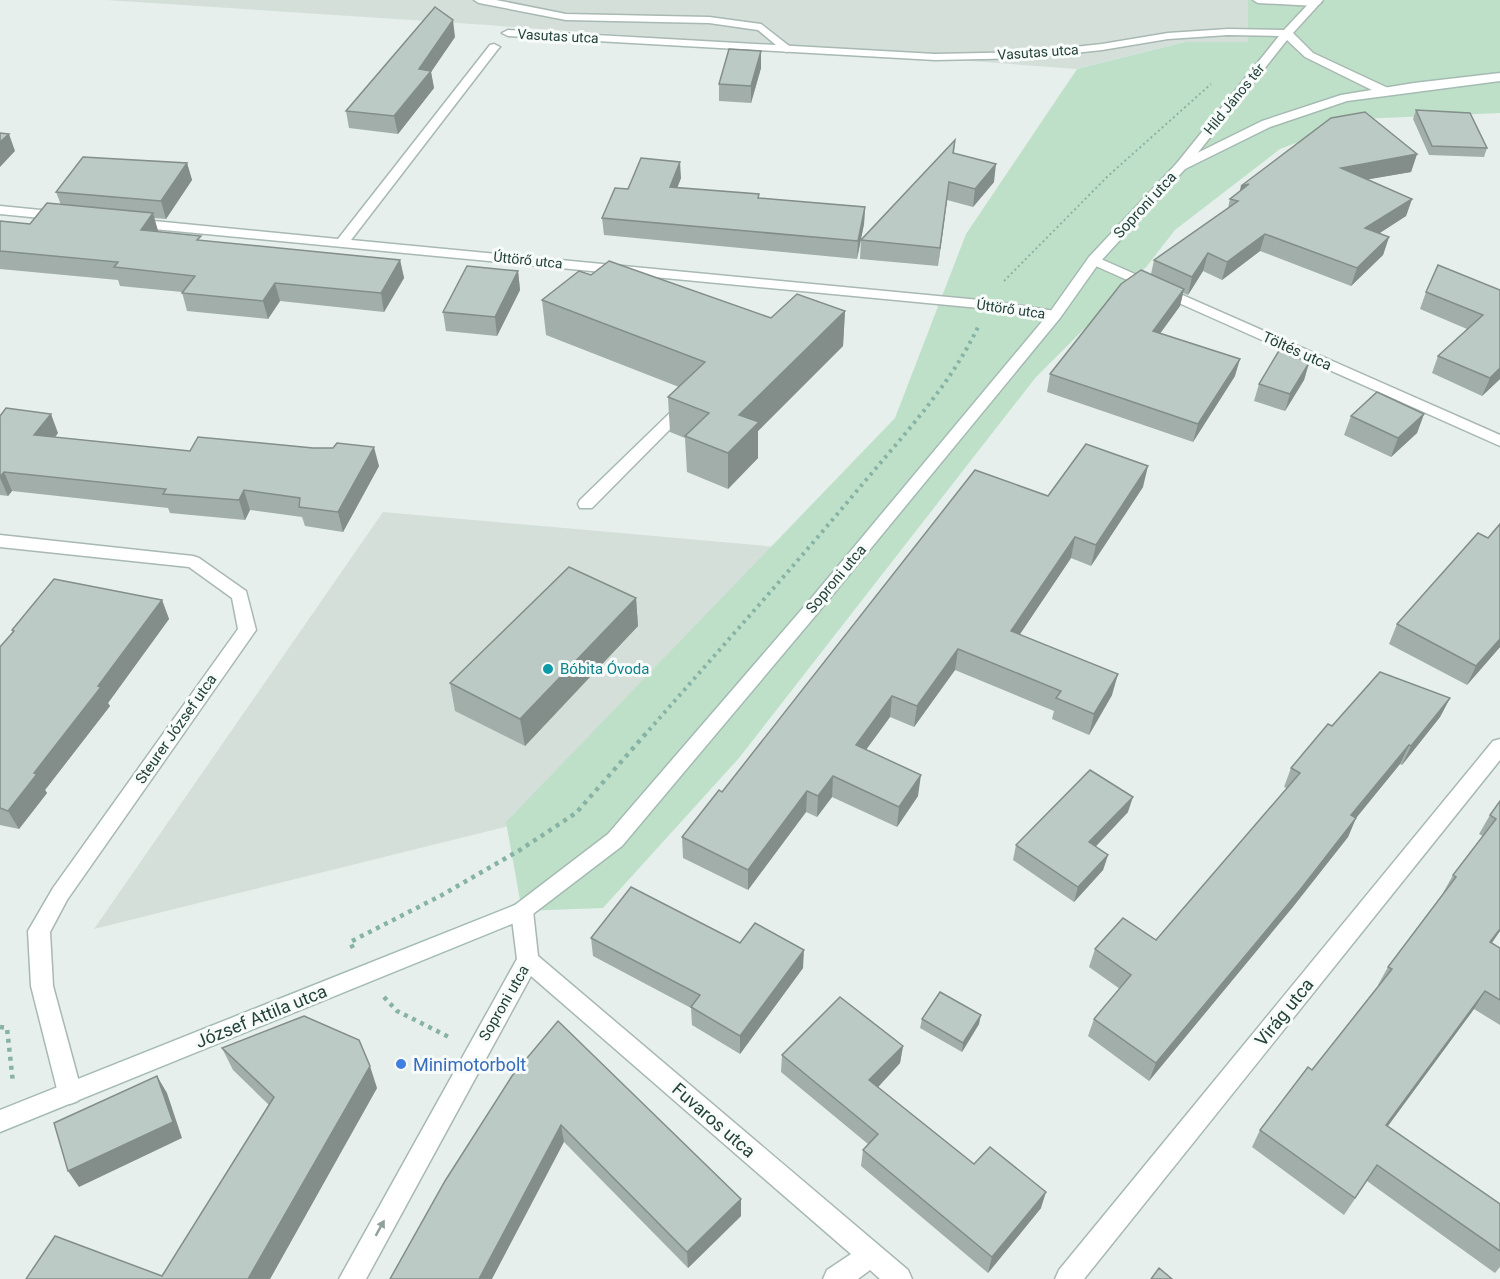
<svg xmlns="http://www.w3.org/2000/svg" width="1500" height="1279" viewBox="0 0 1500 1279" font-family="Roboto,sans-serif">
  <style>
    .built { fill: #d4dfda }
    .green { fill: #bfe0c8 }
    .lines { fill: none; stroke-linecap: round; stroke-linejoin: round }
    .lane-casing { stroke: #a8b8b2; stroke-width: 3 }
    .street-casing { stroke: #a8b8b2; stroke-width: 3 }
    .secondary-casing { stroke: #a4bbb3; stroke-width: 3 }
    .path-far2 { stroke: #86b3a5; stroke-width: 2; stroke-dasharray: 2 3; stroke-linecap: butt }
    .path-far1 { stroke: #86b3a5; stroke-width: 4; stroke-dasharray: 3 4.5; stroke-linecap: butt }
    .path { stroke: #86b3a5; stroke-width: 4.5; stroke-dasharray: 4 5; stroke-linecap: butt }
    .lane { fill: #fff; fill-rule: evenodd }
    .street { fill: #fff; fill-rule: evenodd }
    .secondary { fill: #fff; fill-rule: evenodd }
    .wall { fill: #a1aea9 }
    .shaded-wall { fill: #838d89 }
    .building { fill: #bbcac4; stroke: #838d89; stroke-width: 1.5 }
    .oneway { fill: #92a09c }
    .culture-dot { fill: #0f9aa8; stroke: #f7fbf9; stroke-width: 2 }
    .shop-dot { fill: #3f7fe0; stroke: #f7fbf9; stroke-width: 2 }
    .labels { text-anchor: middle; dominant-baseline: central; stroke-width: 6; stroke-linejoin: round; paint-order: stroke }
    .far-street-label { font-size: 14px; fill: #24423a; stroke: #f7fbf9 }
    .street-label { font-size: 15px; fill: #24423a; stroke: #f7fbf9 }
    .culture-label { font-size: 15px; fill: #0d838f; stroke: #f7fbf9; text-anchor: start }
    .near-street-label { font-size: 18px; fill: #24423a; stroke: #f7fbf9 }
    .near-shop-label { font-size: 18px; fill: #366cbe; stroke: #f7fbf9; text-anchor: start }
  </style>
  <rect width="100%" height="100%" fill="#e6efeb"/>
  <g class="built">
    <polygon points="106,0 1248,0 1248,42 1185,42 1077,69 488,25"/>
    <polygon points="383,512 788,548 565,812 94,929"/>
  </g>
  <polygon class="green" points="1248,0 1500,0 1500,113 1359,119 1280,149 1175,230 1147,266 1036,377 739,758 603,908 522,911 506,822 895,418 966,234 1077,69 1185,42 1248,42"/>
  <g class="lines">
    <g class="lane-casing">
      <g id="lane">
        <polygon points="474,0 496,0 566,14 709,17 761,24 793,49 787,52 783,51 758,30 709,23 566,20 479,3"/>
        <polygon points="1253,0 1317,0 1321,3 1316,6 1258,3"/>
        <polygon points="684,402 689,404 692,407 689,410 592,508 580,508 578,504 580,500 679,404"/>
      </g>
    </g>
    <g class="street-casing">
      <g id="street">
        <polygon points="1312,0 1323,0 1293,33 1313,53 1388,88 1388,94 1380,94 1305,57 1287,40 1185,169 1181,170 1175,166 1177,163 1279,36 1228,35 1168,39 1102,50 1028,58 935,60 508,36 502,33 508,30 935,54 1028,52 1102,44 1168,33 1228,29 1284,30"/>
        <polygon points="494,44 500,47 498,49 351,240 990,301 1055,311 1062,315 1055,319 990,309 133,227 126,223 133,219 338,239 490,45"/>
        <polygon points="0,206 61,212 68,216 61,220 0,214"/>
        <polygon points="1094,256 1500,435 1500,446 1089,263 1087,260"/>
        <polygon points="0,535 193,556 199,558 246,591 256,630 67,900 50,932 53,986 82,1093 78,1101 70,1104 62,1101 58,1093 31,986 28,931 53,888 238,629 232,598 189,567 0,547"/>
        <polygon points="1500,739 1500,760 1084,1279 1055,1279 1059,1270 1493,741"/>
        <polygon points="522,902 529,905 533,911 538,956 908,1270 912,1279 880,1279 870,1270 858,1279 823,1279 827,1270 851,1254 531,976 366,1279 339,1279 517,959 511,911 515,905"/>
      </g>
    </g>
    <g class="secondary-casing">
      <polygon id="secondary" points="1500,73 1500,81 1347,101 1270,127 1185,169 1099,263 1060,318 821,609 622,846 529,917 0,1132 0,1110 515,905 608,834 809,601 1050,312 1089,257 1177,163 1262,121 1341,95 1414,83"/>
    </g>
    <polyline class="path-far2" points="1004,281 1108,176 1211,84"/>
    <path class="path-far1" d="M649,730C722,647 795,565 866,480C907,431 950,385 978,327"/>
    <g class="path">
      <polyline points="353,948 350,942 442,895 520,850 576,813 650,729"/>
      <polyline points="384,997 397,1011 451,1038"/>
      <polyline points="0,1027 7,1028 13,1083"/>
    </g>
    <use href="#lane" class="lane"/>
    <use href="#street" class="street"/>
    <use href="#secondary" class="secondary"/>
  </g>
  <g class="wall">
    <polygon points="455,37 431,72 434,88 398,134 349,128 346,111"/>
    <polygon points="761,51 761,68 751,103 719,101 719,84"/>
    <polygon points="1416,110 1487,148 1484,157 1429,155 1413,119"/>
    <polygon points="955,140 954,153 994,182 973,207 947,200 938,266 860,259 861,240"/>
    <polygon points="1417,154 1411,172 1368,179 1412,199 1406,216 1379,233 1389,237 1383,255 1351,286 1260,251 1222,280 1203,271 1188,295 1183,293 1180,306 1160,333 1235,376 1193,442 1047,392 1050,374 1151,274 1154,260 1228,208 1230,199 1240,191 1241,186"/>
    <polygon points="187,163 192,180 166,219 154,218 158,231 202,241 400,260 404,278 384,312 280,301 268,319 187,311 182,292 120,286 118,280 0,269 0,221 30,224 61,205 56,192"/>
    <polygon points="681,178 677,188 759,194 759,198 865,207 864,224 857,259 604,235 602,218 628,189"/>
    <polygon points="518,271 520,290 497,336 446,331 443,312"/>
    <polygon points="1500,290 1500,379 1482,396 1432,373 1438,356 1467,329 1420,309 1426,292"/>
    <polygon points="542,300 771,318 845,311 843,346 758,431 758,458 728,489 687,472 685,438 670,432 668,397 679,387 546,335"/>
    <polygon points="1309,363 1304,380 1285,411 1254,401 1259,384"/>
    <polygon points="1424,414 1417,433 1391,457 1344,435 1351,416"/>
    <polygon points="0,416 58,433 55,437 190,451 379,466 343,532 305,526 302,517 250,510 245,520 170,513 168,508 12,491 8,496 0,495"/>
    <polygon points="1143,487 1091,566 1071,558 1020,634 1112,695 1089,735 1052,719 1054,711 955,670 914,727 890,717 866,750 918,796 897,827 832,797 817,817 806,812 748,890 683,858 682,837 722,792 1048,496"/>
    <polygon points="1500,524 1500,647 1467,685 1389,644 1397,624 1488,538"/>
    <polygon points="636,598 638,626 525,746 455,711 450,683"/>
    <polygon points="162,600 169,619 108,703 110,706 45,790 47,793 19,829 0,825 0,647 13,632 12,630"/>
    <polygon points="1450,698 1440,717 1402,765 1400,764 1356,818 1348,837 1292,908 1149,1081 1088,1036 1094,1019 1120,989 1089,967 1095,949 1156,940 1287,788 1284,787 1291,768 1332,726"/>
    <polygon points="1500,801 1500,931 1492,943 1500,948 1500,1025 1474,1009 1388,1126 1500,1204 1500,1267 1495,1273 1367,1181 1344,1215 1252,1147 1260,1130 1312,1070 1379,985 1378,985 1388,967 1443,894 1443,893 1453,875 1483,836 1479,834 1490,815"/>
    <polygon points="1128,812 1095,847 1108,855 1103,870 1074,902 1013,860 1016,845"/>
    <polygon points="591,938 740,943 803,968 740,1054 692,1025 691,1008 593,956"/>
    <polygon points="922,1019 979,1024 962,1052 920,1028"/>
    <polygon points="903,1046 900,1063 878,1087 974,1164 1041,1208 988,1273 861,1166 863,1150 868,1144 781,1072 782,1055"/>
    <polygon points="222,1048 377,1088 270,1279 26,1279 162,1276 269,1105 233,1070"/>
    <polygon points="512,1076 741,1216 688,1268 564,1142"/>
  </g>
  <g class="shaded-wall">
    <polygon points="453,20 455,37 431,72 434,88 398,134 394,116 419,69"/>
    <polygon points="761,51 761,68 751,103 751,86"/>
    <polygon points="9,134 15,151 0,167 0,142"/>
    <polygon points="1417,154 1411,172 1336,185 1341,168"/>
    <polygon points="680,162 681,178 671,204 670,187"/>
    <polygon points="187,163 192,180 166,219 161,201"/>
    <polygon points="996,164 994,182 973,207 975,189"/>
    <polygon points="949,182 947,200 938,266 940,248"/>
    <polygon points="1249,184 1237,203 1241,186"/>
    <polygon points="1412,199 1406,216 1360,246 1365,228"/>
    <polygon points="865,207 864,224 857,259 858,241"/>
    <polygon points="153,213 158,231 141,230"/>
    <polygon points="1265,234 1260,251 1222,280 1227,262"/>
    <polygon points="1389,237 1383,255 1351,286 1357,268"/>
    <polygon points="1208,253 1203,271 1188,295 1192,277"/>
    <polygon points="400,260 404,278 384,312 381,293"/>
    <polygon points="518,271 520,290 497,336 495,317"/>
    <polygon points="275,283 280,301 268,319 263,301"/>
    <polygon points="1184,289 1180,306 1149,349 1153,331"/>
    <polygon points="845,311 843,346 758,431 758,458 728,489 728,453 739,415"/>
    <polygon points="1240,359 1235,376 1193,442 1198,424"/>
    <polygon points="1309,363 1304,380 1285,411 1290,394"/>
    <polygon points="1500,368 1500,379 1482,396 1490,378"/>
    <polygon points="51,414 58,433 42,454 34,435"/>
    <polygon points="1424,414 1417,433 1391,457 1398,438"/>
    <polygon points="374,447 379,466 343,532 338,512"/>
    <polygon points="1148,466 1143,487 1091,566 1096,545"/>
    <polygon points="4,472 12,491 8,496 0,478"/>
    <polygon points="244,490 250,510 245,520 239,500"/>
    <polygon points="1075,537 1071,558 1008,652 1011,631"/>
    <polygon points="636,598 638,626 525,746 520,719"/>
    <polygon points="162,600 169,619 108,703 110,706 45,790 47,793 19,829 8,811 34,773"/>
    <polygon points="1500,639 1500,647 1467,685 1476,666"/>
    <polygon points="958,649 955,670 914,727 917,706"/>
    <polygon points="1118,674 1112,695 1089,735 1094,714"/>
    <polygon points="892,696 890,717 854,766 856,745"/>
    <polygon points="1450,698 1440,717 1402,765 1411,746"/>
    <polygon points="1409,745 1400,764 1343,834 1351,815"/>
    <polygon points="921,775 918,796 897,827 899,807"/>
    <polygon points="833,776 832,797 817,817 818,796"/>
    <polygon points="807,791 806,812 748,890 748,870"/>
    <polygon points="1133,797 1128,812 1085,858 1089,842"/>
    <polygon points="1356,818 1348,837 1292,908 1149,1081 1156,1063"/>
    <polygon points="1108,855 1103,870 1074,902 1078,887"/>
    <polygon points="1500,929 1500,931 1479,960 1490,942"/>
    <polygon points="804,950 803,968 740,1054 740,1036"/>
    <polygon points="1485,991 1474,1009 1376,1142 1386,1125"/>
    <polygon points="981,1015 979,1024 962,1052 963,1043"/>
    <polygon points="903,1046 900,1063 868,1098 869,1080"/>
    <polygon points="370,1066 377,1088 270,1279 248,1279"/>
    <polygon points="157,1076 167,1093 182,1138 79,1187 68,1171"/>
    <polygon points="561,1125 564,1142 492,1279 479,1279"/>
    <polygon points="1046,1192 1041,1208 988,1273 992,1257"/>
    <polygon points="741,1199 741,1216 688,1268 687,1252"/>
  </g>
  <g class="building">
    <polygon points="435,7 453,20 419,69 431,71 394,116 346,111"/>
    <polygon points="729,49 761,51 751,86 719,84"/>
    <polygon points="1416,110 1470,113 1487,148 1432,146"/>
    <polygon points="1365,112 1417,154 1341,168 1412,199 1365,228 1389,237 1357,268 1265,234 1227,262 1208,253 1192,277 1154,260 1238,201 1230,199 1249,184 1241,186 1331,118"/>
    <polygon points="0,133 9,134 0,142"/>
    <polygon points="955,140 953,153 996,164 975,189 949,182 940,248 861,240"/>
    <polygon points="83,157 187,163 161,201 56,192"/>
    <polygon points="641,158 680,162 670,187 759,194 758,198 865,207 858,241 602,218 615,188 628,189"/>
    <polygon points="47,203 153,213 141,230 201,236 197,240 400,260 381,293 275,283 263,301 182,293 195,276 114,267 118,262 0,251 0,221 30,224"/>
    <polygon points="609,261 771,318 797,294 845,311 739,415 759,422 728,453 685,436 709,413 668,397 705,362 542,300 579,271 591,275"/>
    <polygon points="1438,265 1500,290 1500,368 1490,378 1438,356 1483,315 1426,292"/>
    <polygon points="467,266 518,271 495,317 443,312"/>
    <polygon points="1141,270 1184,289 1153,331 1240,359 1198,424 1050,374 1121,284"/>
    <polygon points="1280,349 1309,363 1290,394 1259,384"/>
    <polygon points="1377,392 1424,414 1398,438 1351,416"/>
    <polygon points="6,408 51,414 34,435 190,451 198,437 313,448 333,448 337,443 374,447 338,512 299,507 300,498 244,490 239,500 163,494 166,489 4,472 0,477 0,416"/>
    <polygon points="1086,444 1148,466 1096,545 1075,537 1011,631 1118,674 1094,714 1056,698 1061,691 958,649 917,706 892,696 856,745 921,775 899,807 833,776 818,796 807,791 748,870 682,837 719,790 722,792 975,470 1048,496"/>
    <polygon points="1500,524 1500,639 1476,666 1397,624 1478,533 1488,538"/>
    <polygon points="569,567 636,598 520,719 450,683"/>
    <polygon points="54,579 162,600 98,686 101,687 34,773 37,774 8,811 0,808 0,647 14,631 12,630"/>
    <polygon points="1380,672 1450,698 1411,746 1409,745 1351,815 1356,818 1300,890 1156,1063 1094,1019 1131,975 1095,949 1123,918 1156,940 1300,773 1291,768 1328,724 1332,726"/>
    <polygon points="1090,770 1133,797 1089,842 1108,855 1078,887 1016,845"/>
    <polygon points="1500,801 1500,929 1490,942 1500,948 1500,1000 1485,991 1386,1125 1500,1204 1500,1251 1377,1165 1355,1198 1260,1130 1308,1067 1312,1070 1392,969 1388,967 1456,877 1453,875 1496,819 1490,815"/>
    <polygon points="631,887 740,943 755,923 804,950 740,1036 691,1007 700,995 591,938"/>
    <polygon points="940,992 981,1015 963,1043 922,1019"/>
    <polygon points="840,997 903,1046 869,1080 974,1164 990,1147 1046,1192 992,1257 863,1150 878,1134 782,1055"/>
    <polygon points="304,1016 359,1040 370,1066 248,1279 26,1279 55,1236 162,1276 274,1097 222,1048"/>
    <polygon points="558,1021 741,1199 687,1252 561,1125 479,1279 390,1279 445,1181 512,1076"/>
    <polygon points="157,1076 173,1122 68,1171 54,1123"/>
    <polygon points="1159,1268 1172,1279 1151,1279"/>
  </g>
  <defs><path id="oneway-solid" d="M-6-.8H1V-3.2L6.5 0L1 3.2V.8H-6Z" transform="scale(1.5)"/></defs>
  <use class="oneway" href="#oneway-solid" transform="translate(380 1228) rotate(-61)"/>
  <circle class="culture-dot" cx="548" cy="669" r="6"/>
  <circle class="shop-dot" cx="401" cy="1064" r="6"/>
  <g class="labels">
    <g class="far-street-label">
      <text transform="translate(558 36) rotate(3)">Vasutas utca</text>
      <text transform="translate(1038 52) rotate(-4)">Vasutas utca</text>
      <text transform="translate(1234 99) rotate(-51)">Hild János tér</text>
      <text transform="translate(528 260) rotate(6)">Úttörő utca</text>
      <text transform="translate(1011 309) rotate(8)">Úttörő utca</text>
    </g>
    <g class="street-label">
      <text transform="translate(1145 205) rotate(-47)">Soproni utca</text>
      <text transform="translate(1297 351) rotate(24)">Töltés utca</text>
      <text transform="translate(836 579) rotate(-50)">Soproni utca</text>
      <text transform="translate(176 729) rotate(-55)">Steurer József utca</text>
      <text transform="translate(504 1003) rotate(-60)">Soproni utca</text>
    </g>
    <g class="culture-label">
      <text x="560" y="669">Bóbita Óvoda</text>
    </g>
    <g class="near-street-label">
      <text transform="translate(1284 1012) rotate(-51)">Virág utca</text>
      <text transform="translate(261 1016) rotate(-22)">József Attila utca</text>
      <text transform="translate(714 1120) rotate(41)">Fuvaros utca</text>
    </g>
    <g class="near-shop-label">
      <text x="413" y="1064">Minimotorbolt</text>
    </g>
  </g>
</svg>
